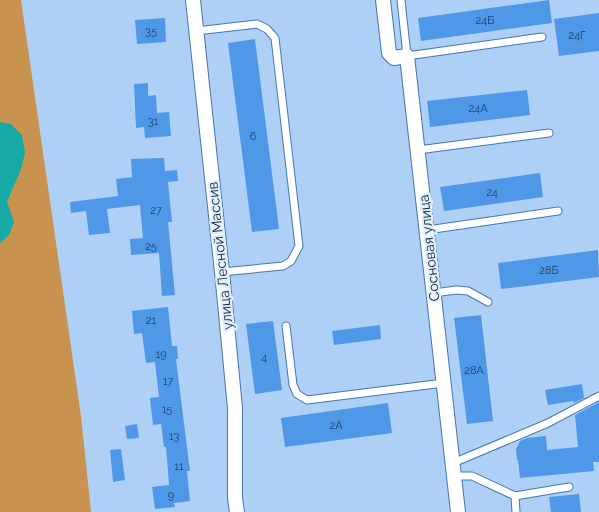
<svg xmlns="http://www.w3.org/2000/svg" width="599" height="512" viewBox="0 0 599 512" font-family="Raleway,sans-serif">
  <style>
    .green { fill: #c7934f }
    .water { fill: #17a9a6 }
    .building { fill: #4f98e7 }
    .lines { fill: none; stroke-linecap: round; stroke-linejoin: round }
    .service-casing { stroke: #4176b0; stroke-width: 9 }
    .minor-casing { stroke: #4176b0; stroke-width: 16 }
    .service { stroke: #fff; stroke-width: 7 }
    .minor { stroke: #fff; stroke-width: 14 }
    .labels { text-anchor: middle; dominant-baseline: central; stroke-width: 4.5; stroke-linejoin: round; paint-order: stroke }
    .number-label { font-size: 11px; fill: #1e4167 }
    .street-label { font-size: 14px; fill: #0e243c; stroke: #e3effc }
  </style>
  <rect width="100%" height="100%" fill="#afd0f6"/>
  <polygon class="green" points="0,0 21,0 81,416 91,512 0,512"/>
  <polygon class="water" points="0,122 11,124 22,135 25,153 21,169 7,202 14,222 9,235 0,243"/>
  <g class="building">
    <polygon points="549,0 552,23 421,41 418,18"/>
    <polygon points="599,13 599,51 559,56 554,19"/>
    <polygon points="165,18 166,42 137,44 135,20"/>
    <polygon points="255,39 279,229 252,232 228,43"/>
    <polygon points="148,83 148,96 156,95 157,113 169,112 171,136 145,138 144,127 136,128 134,84"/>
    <polygon points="527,90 530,115 430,127 427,101"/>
    <polygon points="164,158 165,171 177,170 178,181 168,182 172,222 168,222 175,295 162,296 159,253 131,255 130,239 143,238 140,205 107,209 110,233 89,235 86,211 71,213 70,202 118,196 116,179 132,177 131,159"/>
    <polygon points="540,173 543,197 444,211 440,187"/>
    <polygon points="598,250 599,277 501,289 498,263"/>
    <polygon points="168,307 172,346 177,346 178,359 176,359 190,471 187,471 190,501 174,503 175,507 155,509 152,487 169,485 166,447 164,447 161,424 153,425 150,398 159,397 155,362 146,363 142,333 134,334 132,311"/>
    <polygon points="481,315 493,421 467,424 454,318"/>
    <polygon points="273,321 282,390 255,394 246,324"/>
    <polygon points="380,325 381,339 334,345 332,331"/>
    <polygon points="582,384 584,398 574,403 573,401 548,405 545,390"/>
    <polygon points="599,402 599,462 593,462 594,471 520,478 518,460 517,460 516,449 520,441 527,438 546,436 547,450 578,447 575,415"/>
    <polygon points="388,403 392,433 285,447 281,418"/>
    <polygon points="137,424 139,438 127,439 125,426"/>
    <polygon points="121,449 125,480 113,482 110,450"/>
    <polygon points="579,494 581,512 551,512 549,497"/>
  </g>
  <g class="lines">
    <g class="service-casing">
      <g id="service">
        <polyline points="401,0 407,56 542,37"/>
        <polyline points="196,31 257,24 267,29 275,38 299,246 291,261 283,266 222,272"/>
        <polyline points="418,150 549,133"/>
        <polyline points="427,230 558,211"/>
        <polyline points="434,293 456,290 468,291 488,302"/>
        <polyline points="286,326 293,385 297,394 307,400 444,383"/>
        <polyline points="453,463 548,423 599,396"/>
        <polyline points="454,476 472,476 515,496 569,487"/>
        <polyline points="515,496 516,512"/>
      </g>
    </g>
    <g class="minor-casing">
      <g id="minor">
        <polyline points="193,0 222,272 235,408 235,498 237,512"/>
        <polyline points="383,0 389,53 394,58 407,56 458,512"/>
      </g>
    </g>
    <use href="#service" class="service"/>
    <use href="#minor" class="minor"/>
  </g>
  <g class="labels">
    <g class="number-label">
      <text x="485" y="20">24Б</text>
      <text x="151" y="31">35</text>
      <text x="577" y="35">24Г</text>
      <text x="478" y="108">24А</text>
      <text x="153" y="121">31</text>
      <text x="253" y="136">6</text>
      <text x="492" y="192">24</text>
      <text x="156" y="210">27</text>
      <text x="151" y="246">25</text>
      <text x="549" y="270">28Б</text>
      <text x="151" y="320">21</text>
      <text x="161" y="354">19</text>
      <text x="264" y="357">4</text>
      <text x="474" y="370">28А</text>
      <text x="168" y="381">17</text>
      <text x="167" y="409">15</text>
      <text x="336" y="425">2А</text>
      <text x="174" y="436">13</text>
      <text x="179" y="466">11</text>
      <text x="171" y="495">9</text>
    </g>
    <g class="street-label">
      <text transform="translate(429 248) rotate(-96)">Сосновая улица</text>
      <text transform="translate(220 256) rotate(-96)">улица Лесной Массив</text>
    </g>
  </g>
</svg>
